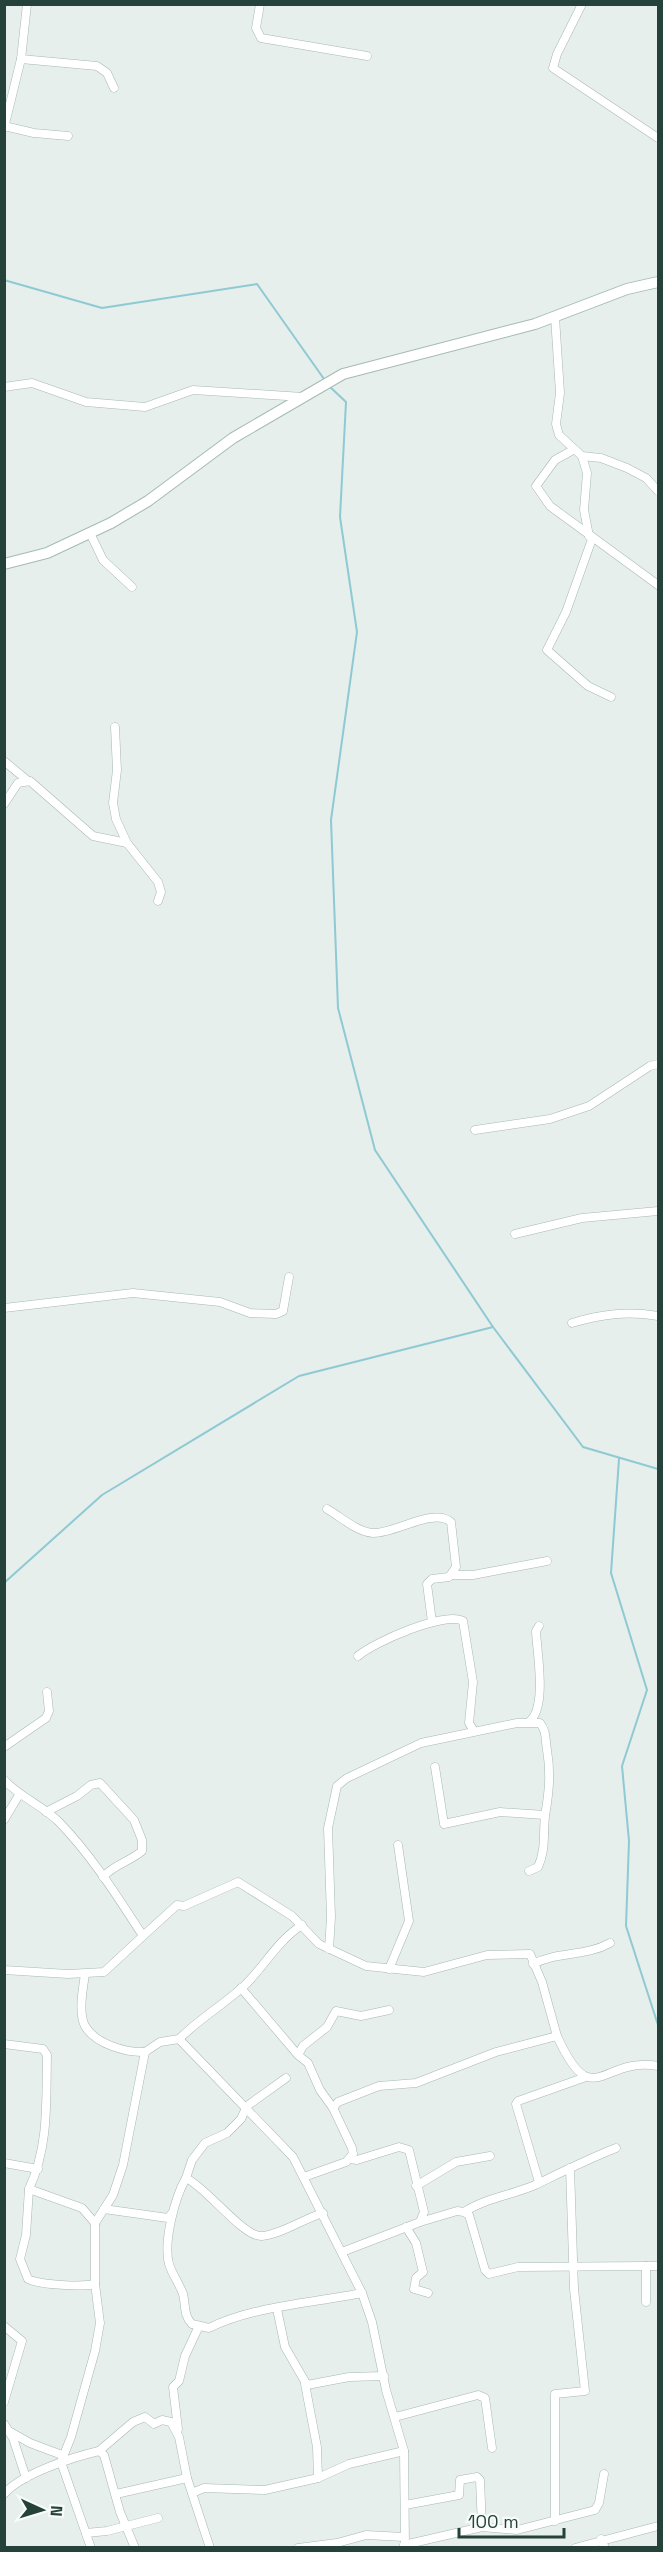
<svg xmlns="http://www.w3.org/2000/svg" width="663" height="2552" viewBox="0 0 663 2552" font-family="'Space Grotesk',sans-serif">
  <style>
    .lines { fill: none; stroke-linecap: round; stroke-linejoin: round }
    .stream { stroke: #8ec9d4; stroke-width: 2 }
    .street-casing { stroke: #a8b8b2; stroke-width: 9 }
    .secondary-casing { stroke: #a4bbb3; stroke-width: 12 }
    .street { stroke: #fff; stroke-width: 8 }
    .secondary { stroke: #fff; stroke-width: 10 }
  </style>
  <rect width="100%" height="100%" fill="#e6efeb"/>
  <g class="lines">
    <g class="stream">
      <polyline points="4,280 102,308 257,284 324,379"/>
      <polyline points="329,386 346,402 340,517 357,632 331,820 338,1008 375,1150 493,1327 583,1447 658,1469"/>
      <polyline points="619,1459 611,1573 647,1690 622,1766 629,1841 626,1926 658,2025"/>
      <polyline points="4,1583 102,1495 299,1376 493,1327"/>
    </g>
    <g class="street-casing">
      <g id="street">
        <polyline points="260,4 256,28 261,38 367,56"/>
        <polyline points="582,4 557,54 553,68 658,138"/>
        <polyline points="21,59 97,66 107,73 114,88"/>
        <polyline points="4,126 34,133 68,136"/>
        <polyline points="4,128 21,59 27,4"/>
        <polyline points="555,317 560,393 556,424 559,435 582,456 601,458 627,468 646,478 658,491"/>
        <polyline points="4,387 32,383 86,402 145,407 193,390 303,397"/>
        <polyline points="573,450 555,460 536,486 550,506 658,585"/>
        <polyline points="582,456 587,473 584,510 589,536"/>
        <polyline points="90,533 103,560 132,587"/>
        <polyline points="592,539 566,612 547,650 588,686 611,697"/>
        <polyline points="115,727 117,770 113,803 116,819 127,843"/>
        <polyline points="4,761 28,781"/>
        <polyline points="4,804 18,783 30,781 93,836 127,843 158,882 161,892 158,901"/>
        <polyline points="475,1130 550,1119 589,1106 650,1066 658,1064"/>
        <polyline points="515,1234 582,1218 658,1211"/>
        <polyline points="4,1308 133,1293 220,1302 250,1313 276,1314 283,1311 289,1277"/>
        <path d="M572,1323C602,1314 627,1311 658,1316"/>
        <path d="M327,1509C341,1517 357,1532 373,1533C395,1534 433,1507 451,1522L456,1567L449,1577L432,1579L427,1584L432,1622"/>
        <polyline points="453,1575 473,1575 547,1561"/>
        <path d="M358,1656C374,1642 445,1611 463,1621L473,1682L469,1723L474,1731"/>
        <path d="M530,1721C547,1706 537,1653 536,1631L539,1626"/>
        <polyline points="4,1747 46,1718 49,1711 47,1692"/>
        <polyline points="435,1767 444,1824 500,1812 545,1815"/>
        <path d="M4,1780C21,1798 42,1805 59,1822C92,1856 117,1896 143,1936L104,1972L68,1974L4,1970"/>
        <path d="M46,1812L77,1796L91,1785L100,1783L134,1820L142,1840V1851C129,1862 115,1864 103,1877"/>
        <polyline points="4,1820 19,1795"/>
        <polyline points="143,1936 177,1905 184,1906 238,1882 292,1916 319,1944 366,1966 424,1972 487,1955 530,1954 542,1982 557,2036"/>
        <path d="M329,1949L331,1917L328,1828L337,1786L347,1778L421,1743L517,1723H540C547,1732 545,1739 547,1750C551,1774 549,1792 545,1816C543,1834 546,1850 538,1867L529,1871"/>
        <path d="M533,1964C558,1951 585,1957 610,1943"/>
        <polyline points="389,1969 409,1921 398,1845"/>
        <path d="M85,1974C83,1988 78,2013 85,2026C95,2044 127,2053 145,2052"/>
        <polyline points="241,1988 298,2055 308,2063 320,2090 333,2108 352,2148 353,2154 346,2162 304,2177"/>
        <polyline points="179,2039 293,2157 362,2293 372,2322 386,2390 404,2451 405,2548"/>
        <path d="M4,2044L43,2049L47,2055C46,2102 49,2146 29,2189L82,2208L95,2223V2284L100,2323L95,2351L71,2437L61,2462L91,2548"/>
        <polyline points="298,2055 303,2046 327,2027 336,2011 361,2016 389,2010"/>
        <path d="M286,2078L247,2106L241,2119L227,2133L205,2143L192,2160L186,2178C207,2188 244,2238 262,2236C282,2234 303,2219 323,2213"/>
        <path d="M333,2108L338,2102L379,2086L416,2083L496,2052L557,2036C593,2115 601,2056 658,2066"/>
        <polyline points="4,2163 38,2169"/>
        <path d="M186,2178C175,2197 163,2242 169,2264C172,2274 179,2283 183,2294C186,2305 183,2315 192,2324L209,2328C253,2306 313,2303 362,2293"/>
        <polyline points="539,2182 516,2104 518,2101 583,2078"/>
        <polyline points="416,2186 456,2162 490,2156"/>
        <path d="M29,2189L26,2235L20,2259L28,2279C40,2285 82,2287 95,2284"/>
        <polyline points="104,2209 168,2218 172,2213"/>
        <polyline points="464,2212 469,2215 485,2270 489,2274 518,2267 646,2266 646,2302"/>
        <path d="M420,2222L457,2211L464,2212C486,2198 512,2195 535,2185C562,2172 588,2159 616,2148"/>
        <path d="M95,2223L113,2195L123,2165L145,2052L160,2042L179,2039C198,2020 223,2005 244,1986C265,1966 277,1941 302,1925"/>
        <polyline points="406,2227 416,2243 423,2272 416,2278 414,2289 428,2293"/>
        <polyline points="342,2252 420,2222 424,2212 409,2150 399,2147 357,2160 350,2159"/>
        <polyline points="646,2266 658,2266"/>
        <polyline points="277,2309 285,2347 307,2385 349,2377 384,2376"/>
        <polyline points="4,2326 22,2341 4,2402"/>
        <polyline points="305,2384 317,2447 318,2478"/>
        <polyline points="395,2417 478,2395 485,2398 492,2448"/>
        <polyline points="4,2424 13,2438 26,2478"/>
        <polyline points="178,2429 173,2387 179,2381 185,2356 199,2326"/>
        <polyline points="7,2430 30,2443 62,2455"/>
        <polyline points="99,2451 133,2422 145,2417 154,2424 162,2420 171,2422 179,2437 187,2478 210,2548"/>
        <polyline points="192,2493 204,2488 265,2490 318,2478 349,2464 404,2451"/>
        <path d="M4,2494C21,2474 73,2457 99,2451L104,2455L120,2512L135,2548"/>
        <polyline points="116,2494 187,2478"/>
        <polyline points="405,2505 459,2495 460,2480 477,2477 480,2480 482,2527"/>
        <polyline points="555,2521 555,2394 585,2391 574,2289 570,2168"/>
        <polyline points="86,2533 107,2531 158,2518"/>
        <polyline points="601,2539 605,2548"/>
        <polyline points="404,2545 482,2527 517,2530 595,2510 599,2503 604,2474"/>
        <polyline points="298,2548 337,2543 366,2535 404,2537"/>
        <polyline points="575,2548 658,2526"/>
      </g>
    </g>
    <g class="secondary-casing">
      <polyline id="secondary" points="4,564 47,553 111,523 148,501 233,438 343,374 535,324 627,289 658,282"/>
    </g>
    <use href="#street" class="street"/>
    <use href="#secondary" class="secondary"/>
  </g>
  <rect width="663" height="2552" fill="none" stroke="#24423a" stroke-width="12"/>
  <g transform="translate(42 2510) rotate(94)" stroke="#f7fbf9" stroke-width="4.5" paint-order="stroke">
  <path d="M0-4.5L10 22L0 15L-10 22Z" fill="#24423a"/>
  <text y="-9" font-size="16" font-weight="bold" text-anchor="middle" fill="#24423a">N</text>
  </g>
  <path d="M459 2528v9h105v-9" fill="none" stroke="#24423a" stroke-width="3"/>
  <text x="468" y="2528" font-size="18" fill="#24423a" stroke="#f7fbf9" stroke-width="4.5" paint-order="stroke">100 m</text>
</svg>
